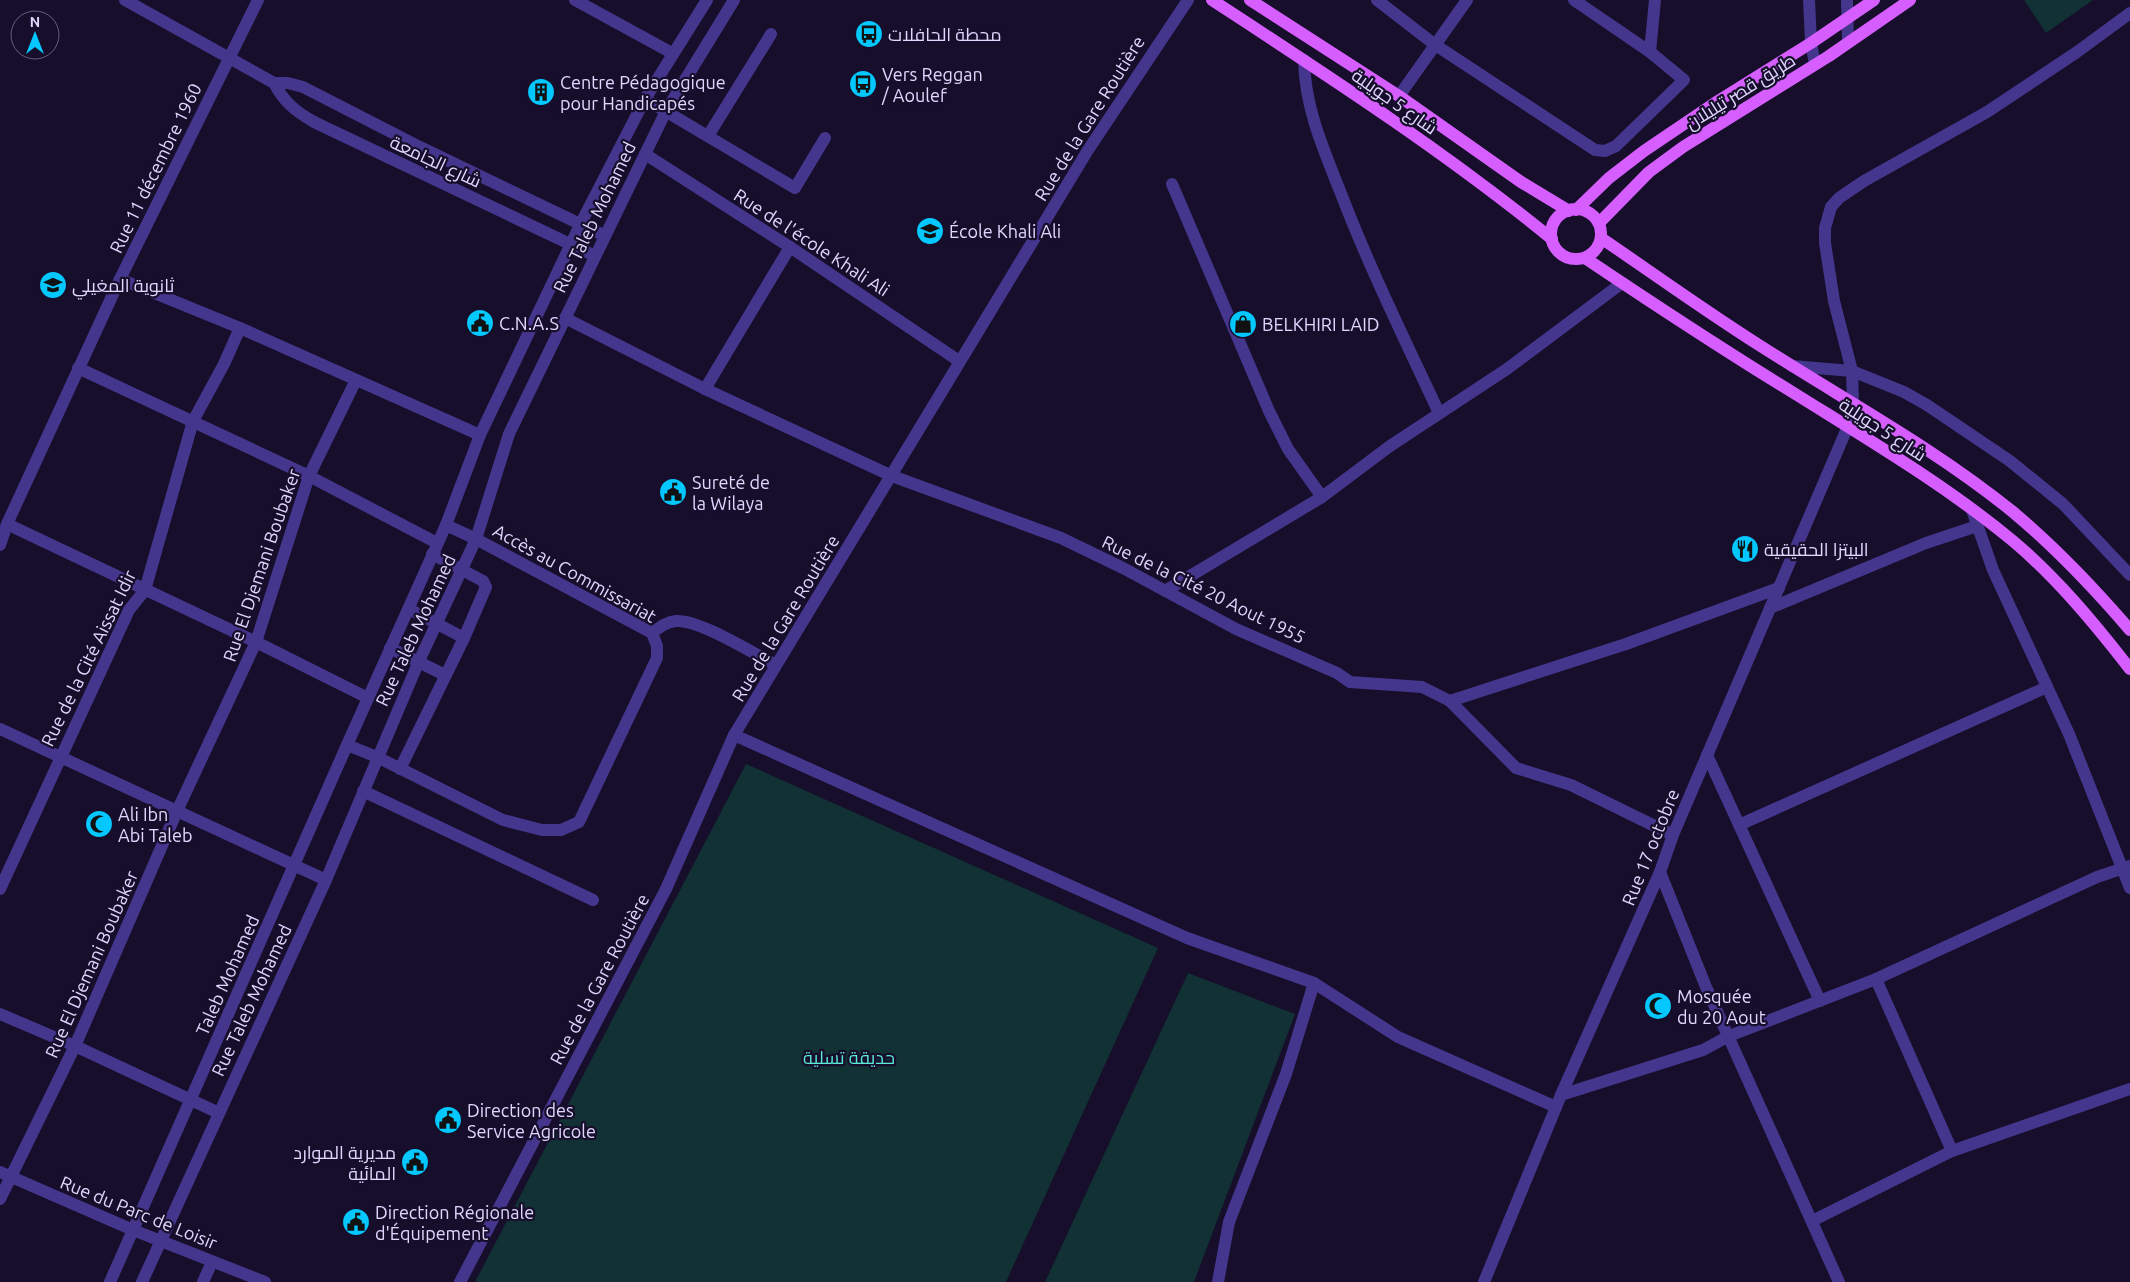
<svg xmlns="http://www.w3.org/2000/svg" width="2130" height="1282" viewBox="0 0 2130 1282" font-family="Ubuntu,Cairo,sans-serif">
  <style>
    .green { fill: #113134 }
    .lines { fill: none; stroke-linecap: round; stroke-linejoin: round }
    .minor { stroke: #44368c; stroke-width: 12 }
    .major { stroke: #d65eff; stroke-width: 12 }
    .labels { text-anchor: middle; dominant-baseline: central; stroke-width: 4.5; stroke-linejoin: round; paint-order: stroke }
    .poi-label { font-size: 18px; fill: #e0d7ff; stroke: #160e2a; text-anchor: start }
    .street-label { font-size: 18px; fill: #e0d7ff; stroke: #160e2a }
    .park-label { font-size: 18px; fill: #59e9d6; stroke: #160e2a }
  </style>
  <rect width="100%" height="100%" fill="#160e2a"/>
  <g class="green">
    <polygon points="2024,0 2093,0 2046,33"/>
    <polygon points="746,764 1158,948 1006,1282 475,1282"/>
    <polygon points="1188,973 1295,1014 1194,1282 1045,1282"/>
  </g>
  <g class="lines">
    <g class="minor">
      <path d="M125,0L274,83C284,102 295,111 314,122L595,256"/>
      <polyline points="575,0 672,53"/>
      <polyline points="1377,0 1434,44 1595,150 1605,151 1616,146 1684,80 1650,52 1574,0"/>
      <polyline points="1809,0 1811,43 1815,64"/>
      <polyline points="1847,0 1848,42"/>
      <polyline points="1650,52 1655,0"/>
      <path d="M1304,60C1305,108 1323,148 1340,191C1369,267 1405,340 1439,413"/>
      <polyline points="274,83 288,83 303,87 420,147 605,236"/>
      <polyline points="1399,96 1467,0"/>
      <polyline points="645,99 795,188 825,138"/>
      <polyline points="708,136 771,34"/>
      <polyline points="645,154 790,247 959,361"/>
      <polyline points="1172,184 1269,411 1288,449 1322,497"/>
      <polyline points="120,279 240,328 480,435"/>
      <polyline points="565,318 705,389 892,476 1061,538 1123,568 1236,629 1337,673 1350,682 1422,687 1450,701 1516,768 1571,785 1673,835"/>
      <polyline points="1792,366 1852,371 1904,392 1927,405 2010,461 2063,504 2130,575"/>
      <polyline points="78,368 309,476 437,543"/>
      <polyline points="705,389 790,247"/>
      <polyline points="1972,510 1993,570 2069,734 2130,888"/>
      <polyline points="7,524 256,642 368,698"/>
      <polyline points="0,545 7,524 120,279 258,0"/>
      <polyline points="1165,591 1322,497 1390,446 1507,369 1622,283"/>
      <polyline points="1770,608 1926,543 1977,526"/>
      <polyline points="409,609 464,638"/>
      <path d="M652,633C660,627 666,622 676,621C699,619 754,654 776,665"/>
      <polyline points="390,648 445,675"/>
      <polyline points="1450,701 1626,644 1779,588"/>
      <polyline points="0,729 326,880"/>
      <polyline points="734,735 1187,938 1314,983 1398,1037 1556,1107"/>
      <polyline points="347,745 377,757 503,820 542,830 561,830 579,822 657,658 657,646 652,633 476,539 446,525"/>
      <polyline points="1707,755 1820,1001"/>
      <polyline points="400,769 464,638 486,587 483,581 432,554"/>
      <polyline points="363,791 593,900"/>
      <polyline points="1739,825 2047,687"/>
      <polyline points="1660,872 1706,987 1839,1282"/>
      <polyline points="0,889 129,610 145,590 193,421 224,364 240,328"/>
      <polyline points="1876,979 1952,1151 2130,1089"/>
      <polyline points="0,1014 75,1046 219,1113"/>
      <polyline points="1561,1095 1703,1050 1729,1036 1876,979 2097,877 2130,866"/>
      <polyline points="0,1172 133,1230 265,1282"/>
      <polyline points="0,1199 75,1046 177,811 256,642 309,476 356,380"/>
      <polyline points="1812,1221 1952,1151"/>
      <polyline points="110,1282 347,745 446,525 480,435 580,225 645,99 707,0"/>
      <polyline points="142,1282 326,880 419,661 476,539 509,434 666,111 734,0"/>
      <polyline points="203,1282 212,1262"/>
      <polyline points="460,1282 666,889 734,735 1088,150 1188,0"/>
      <polyline points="1218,1282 1229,1222 1286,1074 1314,983"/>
      <polyline points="1484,1282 1561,1095 1660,872 1673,835 1848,426 1853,403 1852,371 1834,301 1825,243 1825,228 1831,207 1839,198 1864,181 1987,112 2077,52 2130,13"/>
    </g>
    <g class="major">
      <path d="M1212,0C1328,76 1444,151 1552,239"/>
      <polyline points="1250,0 1399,96 1521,182 1569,211"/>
      <circle cx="1576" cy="234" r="25"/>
      <polyline points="1576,210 1609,178 1644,151 1718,101 1811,43 1874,0"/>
      <polyline points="1599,223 1649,172 1683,147 1829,56 1910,0"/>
      <path d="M1601,238C1657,276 1712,316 1770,352C1852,404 1938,451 2013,512C2056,548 2094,588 2130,630"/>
      <path d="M1585,258C1655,305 1725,351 1797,395C1869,440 1948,487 2013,541C2057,578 2095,624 2130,669"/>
    </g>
  </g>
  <defs>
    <g id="bus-disc" transform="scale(1.4375)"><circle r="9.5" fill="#03c7ff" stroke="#160e2a"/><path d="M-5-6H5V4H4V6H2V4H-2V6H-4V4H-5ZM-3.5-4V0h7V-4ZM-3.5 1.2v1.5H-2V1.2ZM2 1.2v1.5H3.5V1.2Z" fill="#111"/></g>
    <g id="building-disc" transform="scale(1.4375)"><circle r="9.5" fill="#03c7ff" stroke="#160e2a"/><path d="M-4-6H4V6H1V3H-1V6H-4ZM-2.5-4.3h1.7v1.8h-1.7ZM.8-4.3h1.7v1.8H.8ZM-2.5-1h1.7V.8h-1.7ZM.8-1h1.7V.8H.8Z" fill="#111"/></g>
    <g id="school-disc" transform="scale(1.4375)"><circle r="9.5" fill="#03c7ff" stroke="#160e2a"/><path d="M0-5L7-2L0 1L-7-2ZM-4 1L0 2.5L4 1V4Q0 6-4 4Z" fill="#111"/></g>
    <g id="civic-disc" transform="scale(1.4375)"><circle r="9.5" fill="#03c7ff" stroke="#160e2a"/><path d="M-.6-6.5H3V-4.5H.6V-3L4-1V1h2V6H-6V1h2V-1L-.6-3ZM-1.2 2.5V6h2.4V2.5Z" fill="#111"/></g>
    <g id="shop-disc" transform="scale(1.4375)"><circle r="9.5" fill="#03c7ff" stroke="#160e2a"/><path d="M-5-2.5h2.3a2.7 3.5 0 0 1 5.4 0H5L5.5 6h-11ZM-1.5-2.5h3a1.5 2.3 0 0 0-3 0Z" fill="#111"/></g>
    <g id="restaurant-disc" transform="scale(1.4375)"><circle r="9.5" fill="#03c7ff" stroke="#160e2a"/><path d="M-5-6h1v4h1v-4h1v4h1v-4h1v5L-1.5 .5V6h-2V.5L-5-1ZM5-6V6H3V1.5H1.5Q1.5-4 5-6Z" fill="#111"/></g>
    <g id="mosque-disc" transform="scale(1.4375)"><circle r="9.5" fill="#03c7ff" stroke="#160e2a"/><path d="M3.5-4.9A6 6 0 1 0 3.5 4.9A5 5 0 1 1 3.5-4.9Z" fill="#111"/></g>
  </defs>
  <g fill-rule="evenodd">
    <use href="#bus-disc" x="869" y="34"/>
    <use href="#bus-disc" x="863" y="84"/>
    <use href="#building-disc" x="541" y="92"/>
    <use href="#school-disc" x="930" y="231"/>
    <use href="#school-disc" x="53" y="285"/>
    <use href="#civic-disc" x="480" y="323"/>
    <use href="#shop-disc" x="1243" y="324"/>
    <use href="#civic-disc" x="673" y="492"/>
    <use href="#restaurant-disc" x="1745" y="549"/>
    <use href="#mosque-disc" x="99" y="824"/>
    <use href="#mosque-disc" x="1658" y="1006"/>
    <use href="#civic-disc" x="448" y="1120"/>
    <use href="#civic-disc" x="415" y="1162"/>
    <use href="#civic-disc" x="356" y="1222"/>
  </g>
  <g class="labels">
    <g class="poi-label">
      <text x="888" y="34">محطة الحافلات</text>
      <text x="882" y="74">Vers Reggan<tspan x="882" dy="21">/ Aoulef</tspan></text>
      <text x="560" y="82">Centre Pédagogique<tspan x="560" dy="21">pour Handicapés</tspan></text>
      <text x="949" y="231">École Khali Ali</text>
      <text x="72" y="285">ثانوية المغيلي</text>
      <text x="499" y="323">C.N.A.S</text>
      <text x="1262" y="324">BELKHIRI LAID</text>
      <text x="692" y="482">Sureté de<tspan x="692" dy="21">la Wilaya</tspan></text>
      <text x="1764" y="549">البيتزا الحقيقية</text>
      <text x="118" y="814">Ali Ibn<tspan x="118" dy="21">Abi Taleb</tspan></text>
      <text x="1677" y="996">Mosquée<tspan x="1677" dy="21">du 20 Aout</tspan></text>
      <text x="467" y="1110">Direction des<tspan x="467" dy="21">Service Agricole</tspan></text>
      <text x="396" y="1152" text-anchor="end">مديرية الموارد<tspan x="396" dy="21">المائية</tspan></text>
      <text x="375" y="1212">Direction Régionale<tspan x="375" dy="21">d'Équipement</tspan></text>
    </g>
    <g class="street-label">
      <text transform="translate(1740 91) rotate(-32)">طريق قصر تيليلان</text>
      <text transform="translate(1395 101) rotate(35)">شارع 5 جويلية</text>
      <text transform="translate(1089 118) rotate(-58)">Rue de la Gare Routière</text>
      <text transform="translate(436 161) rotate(25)">شارع الجامعة</text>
      <text transform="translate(155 168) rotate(-64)">Rue 11 décembre 1960</text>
      <text transform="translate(594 217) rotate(-64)">Rue Taleb Mohamed</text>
      <text transform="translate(812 242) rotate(33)">Rue de l'école Khali Ali</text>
      <text transform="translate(1883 429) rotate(33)">شارع 5 جويلية</text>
      <text transform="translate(261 565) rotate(-71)">Rue El Djemani Boubaker</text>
      <text transform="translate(575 573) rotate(29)">Accès au Commissariat</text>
      <text transform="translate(1204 589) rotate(26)">Rue de la Cité 20 Aout 1955</text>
      <text transform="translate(785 618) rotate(-59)">Rue de la Gare Routière</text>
      <text transform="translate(415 630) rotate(-65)">Rue Taleb Mohamed</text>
      <text transform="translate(88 658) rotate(-64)">Rue de la Cité Aissat Idir</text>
      <text transform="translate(1650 847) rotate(-68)">Rue 17 octobre</text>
      <text transform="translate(91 964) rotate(-66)">Rue El Djemani Boubaker</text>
      <text transform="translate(227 975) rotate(-66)">Taleb Mohamed</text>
      <text transform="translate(599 979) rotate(-62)">Rue de la Gare Routière</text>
      <text transform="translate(251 1000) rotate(-65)">Rue Taleb Mohamed</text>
      <text transform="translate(139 1212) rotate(22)">Rue du Parc de Loisir</text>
    </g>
    <g class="park-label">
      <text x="849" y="1057">حديقة تسلية</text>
    </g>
  </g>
  <g transform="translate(35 35)"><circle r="24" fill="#160e2a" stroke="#675e7f"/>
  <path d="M0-4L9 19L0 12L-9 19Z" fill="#03c7ff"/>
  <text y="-8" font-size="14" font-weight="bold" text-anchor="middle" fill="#e0d7ff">N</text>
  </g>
</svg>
